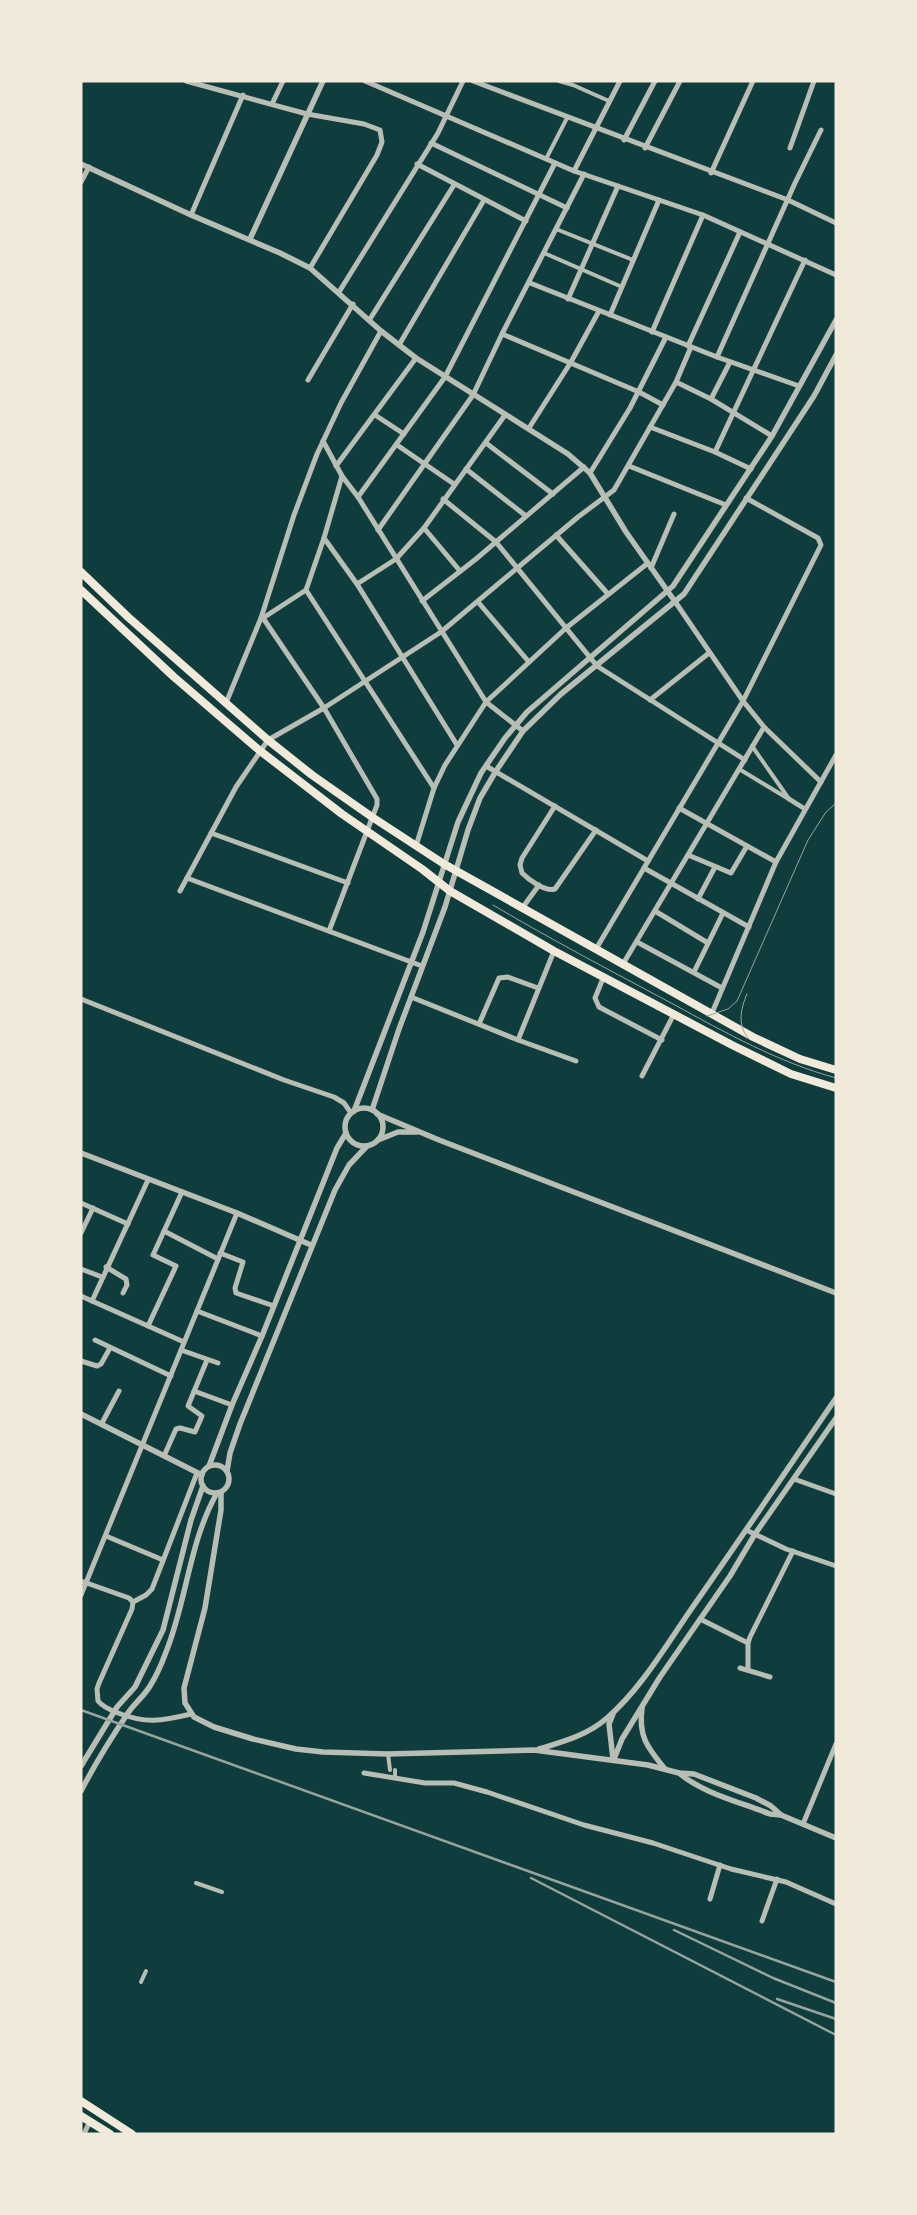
<svg xmlns="http://www.w3.org/2000/svg" width="917" height="2215" viewBox="0 0 917 2215" font-family="'PT Sans',sans-serif">
  <style>
    .lines { fill: none; stroke-linecap: round; stroke-linejoin: round }
    .pedestrian { stroke: #b8beb3; stroke-width: 4 }
    .minor { stroke: #b8beb3; stroke-width: 5 }
    .tertiary { stroke: #b8beb3; stroke-width: 5.5 }
    .primary { stroke: #f1e9da; stroke-width: 8 }
    .tram { stroke: #97a49c; stroke-width: 1 }
    .rail { stroke: #97a49c; stroke-width: 2.5 }
  </style>
  <rect width="100%" height="100%" fill="#0f3d3e"/>
  <g class="lines">
    <g class="pedestrian">
      <polyline points="559,81 573,85 609,101"/>
      <polyline points="546,159 567,118"/>
      <polyline points="556,229 633,260"/>
      <polyline points="544,253 622,287"/>
      <polyline points="752,746 789,799"/>
      <polyline points="739,769 787,798"/>
      <polyline points="388,1754 390,1770"/>
      <polyline points="395,1770 395,1778"/>
      <polyline points="196,1883 222,1892"/>
      <polyline points="141,1982 146,1971"/>
    </g>
    <g class="minor">
      <polyline points="186,81 307,114 364,124 380,130 382,142 377,155 310,268"/>
      <polyline points="365,81 574,171 703,215 836,275"/>
      <polyline points="473,81 788,200 836,223"/>
      <polyline points="272,104 283,81"/>
      <polyline points="624,140 655,81"/>
      <polyline points="431,143 567,208"/>
      <polyline points="645,148 680,81"/>
      <polyline points="790,148 814,81"/>
      <polyline points="417,164 526,221"/>
      <polyline points="574,171 620,81"/>
      <polyline points="711,173 753,81"/>
      <polyline points="81,182 89,167"/>
      <polyline points="191,215 243,95"/>
      <polyline points="530,283 717,357 799,386"/>
      <polyline points="339,292 438,133 463,81"/>
      <polyline points="568,299 618,186"/>
      <polyline points="610,315 659,200"/>
      <polyline points="370,319 454,185"/>
      <polyline points="652,332 703,215"/>
      <polyline points="502,334 639,392 663,405"/>
      <polyline points="399,345 484,200"/>
      <polyline points="688,346 740,232"/>
      <polyline points="717,357 795,183 821,130"/>
      <polyline points="308,380 353,304"/>
      <polyline points="676,382 711,399 772,436"/>
      <polyline points="711,399 730,362"/>
      <polyline points="375,415 404,434"/>
      <polyline points="650,427 715,452 751,469"/>
      <polyline points="529,428 571,362 599,311"/>
      <polyline points="323,441 342,476 358,497 486,702 523,731"/>
      <polyline points="486,443 553,494"/>
      <polyline points="397,445 454,484"/>
      <polyline points="715,452 805,260"/>
      <polyline points="336,466 416,358"/>
      <polyline points="629,466 726,505"/>
      <polyline points="466,469 526,516"/>
      <polyline points="590,473 630,408 666,337"/>
      <polyline points="358,497 445,377 555,163"/>
      <polyline points="443,499 496,542 597,666 745,760"/>
      <polyline points="424,528 460,571"/>
      <polyline points="378,530 473,395 502,334 584,174"/>
      <polyline points="556,535 608,594"/>
      <polyline points="324,538 357,584 457,745"/>
      <polyline points="651,568 674,514"/>
      <polyline points="357,584 396,559 424,528 505,415"/>
      <polyline points="306,590 434,788"/>
      <polyline points="422,601 476,559 584,467"/>
      <polyline points="478,602 529,662"/>
      <polyline points="676,603 743,701 764,727 821,782"/>
      <polyline points="261,618 263,618 324,708 377,799 377,805 329,931"/>
      <polyline points="263,618 306,590 324,538 342,476"/>
      <polyline points="650,700 709,653"/>
      <polyline points="226,703 261,618 294,515 317,454 341,403 381,331"/>
      <polyline points="486,766 648,861"/>
      <polyline points="789,799 805,809"/>
      <path d="M555,806L522,858L520,865L522,873C529,880 545,892 555,889L596,830"/>
      <polyline points="679,808 776,862"/>
      <polyline points="211,833 348,883"/>
      <polyline points="416,846 434,788 445,765 486,702 566,628 648,563"/>
      <polyline points="688,855 731,873 747,846"/>
      <polyline points="644,868 749,927"/>
      <polyline points="187,878 422,966"/>
      <polyline points="180,891 236,787 268,740 324,708 441,632 578,517 614,490 676,382 691,347"/>
      <polyline points="698,899 715,867"/>
      <polyline points="523,907 539,885"/>
      <polyline points="655,911 708,943"/>
      <polyline points="637,942 722,988"/>
      <polyline points="596,949 743,701 821,545 818,538 746,498"/>
      <polyline points="623,964 764,727"/>
      <polyline points="694,972 723,913"/>
      <polyline points="604,976 595,998 599,1007 662,1040"/>
      <polyline points="411,997 518,1040 576,1061"/>
      <polyline points="81,999 284,1080 334,1097 344,1103 351,1113"/>
      <polyline points="712,1013 776,862 836,755"/>
      <polyline points="479,1024 499,978 508,977 538,988"/>
      <polyline points="518,1040 554,951"/>
      <polyline points="642,1076 674,1014"/>
      <polyline points="148,1180 92,1301 184,1342"/>
      <polyline points="81,1203 128,1224"/>
      <polyline points="164,1231 218,1259"/>
      <polyline points="81,1233 93,1208"/>
      <polyline points="220,1253 243,1262 235,1288 236,1293 274,1306"/>
      <polyline points="106,1267 126,1279 127,1285 123,1293"/>
      <polyline points="81,1269 102,1277"/>
      <polyline points="81,1296 92,1301"/>
      <polyline points="197,1311 262,1336"/>
      <polyline points="148,1326 176,1266 153,1255 182,1192"/>
      <polyline points="95,1340 171,1376"/>
      <polyline points="181,1350 218,1363"/>
      <polyline points="81,1361 97,1366 101,1364 110,1348"/>
      <polyline points="194,1391 232,1405"/>
      <polyline points="102,1423 119,1391"/>
      <polyline points="164,1456 176,1429 180,1428 195,1432 202,1416 188,1406 207,1360"/>
      <polyline points="794,1479 836,1494"/>
      <polyline points="746,1530 786,1549 836,1566"/>
      <polyline points="106,1536 163,1560"/>
      <path d="M81,1581L129,1598L133,1602L132,1609L99,1683L97,1689L98,1701C103,1707 110,1710 118,1713C146,1724 162,1721 191,1714"/>
      <polyline points="81,1595 237,1213"/>
      <polyline points="133,1602 146,1595 152,1589 197,1473"/>
      <polyline points="700,1619 748,1643"/>
      <polyline points="740,1668 770,1677"/>
      <polyline points="748,1670 748,1643 750,1637 793,1551"/>
      <polyline points="364,1773 425,1783 454,1783 487,1792 584,1825 653,1843 731,1869 786,1882 836,1904"/>
      <polyline points="803,1824 836,1744"/>
      <polyline points="710,1899 720,1865"/>
      <polyline points="762,1921 777,1879"/>
      <polyline points="84,2134 90,2121"/>
    </g>
    <g class="tertiary">
      <polyline points="81,164 191,215 280,253 310,268 381,331 416,358 568,454 590,473 626,532 676,603"/>
      <polyline points="250,239 323,81"/>
      <circle cx="364" cy="1127" r="19"/>
      <polyline points="372,1110 399,1029 445,907 468,830 480,798 496,771 523,731 561,694 684,594 814,396 836,355"/>
      <polyline points="354,1111 423,932 458,822 481,773 505,738 527,712 673,586 772,436 836,320"/>
      <polyline points="377,1114 439,1140 836,1293"/>
      <polyline points="378,1140 398,1132 417,1132"/>
      <polyline points="81,1153 237,1213 311,1245"/>
      <polyline points="81,1414 202,1475"/>
      <circle cx="215" cy="1479" r="14"/>
      <polyline points="209,1466 232,1405 262,1336 337,1148 346,1133"/>
      <polyline points="227,1471 230,1453 240,1424 335,1190 349,1165 367,1146"/>
      <polyline points="221,1492 221,1510 205,1608 184,1688 185,1703 194,1717 214,1727 253,1739 296,1749 323,1752 388,1754 534,1750 648,1765 679,1773 694,1774 756,1798 771,1806 781,1815"/>
      <path d="M642,1708C638,1737 648,1748 665,1769"/>
      <polyline points="613,1714 609,1724 613,1759"/>
      <path d="M539,1749C562,1742 588,1735 607,1718C641,1689 667,1644 692,1608C741,1538 788,1468 836,1398"/>
      <polyline points="614,1759 622,1739 660,1677 730,1576 755,1534 836,1418"/>
      <polyline points="81,1766 117,1707 135,1687 163,1630 191,1520 203,1486"/>
      <path d="M679,1773C704,1794 740,1802 770,1814L781,1815L836,1838"/>
      <path d="M81,1791C95,1764 111,1738 128,1713C135,1703 144,1696 150,1686C157,1675 162,1663 166,1652C187,1600 189,1542 217,1493"/>
    </g>
    <g class="primary">
      <polyline points="81,572 128,617 268,740 312,775 372,817 444,864 753,1037 800,1059 836,1070"/>
      <polyline points="81,590 174,677 259,750 342,814 422,869 450,891 554,951 732,1045 791,1074 836,1088"/>
      <polyline points="81,2101 132,2134"/>
      <polyline points="81,2116 110,2134"/>
    </g>
    <g class="tram">
      <path d="M493,905C552,940 613,972 673,1004C726,1033 778,1062 836,1078"/>
      <path d="M747,994C740,1010 737,1027 750,1040"/>
      <polyline points="707,1016 728,1009 737,1001 808,840 826,812 836,803"/>
    </g>
    <g class="rail">
      <polyline points="81,1710 836,1982"/>
      <polyline points="531,1878 836,2035"/>
      <polyline points="674,1930 773,1978 836,2003"/>
      <polyline points="777,1999 836,2019"/>
    </g>
  </g>
  <rect width="917" height="2215" fill="none" stroke="#f1e9da" stroke-width="165"/>
</svg>
